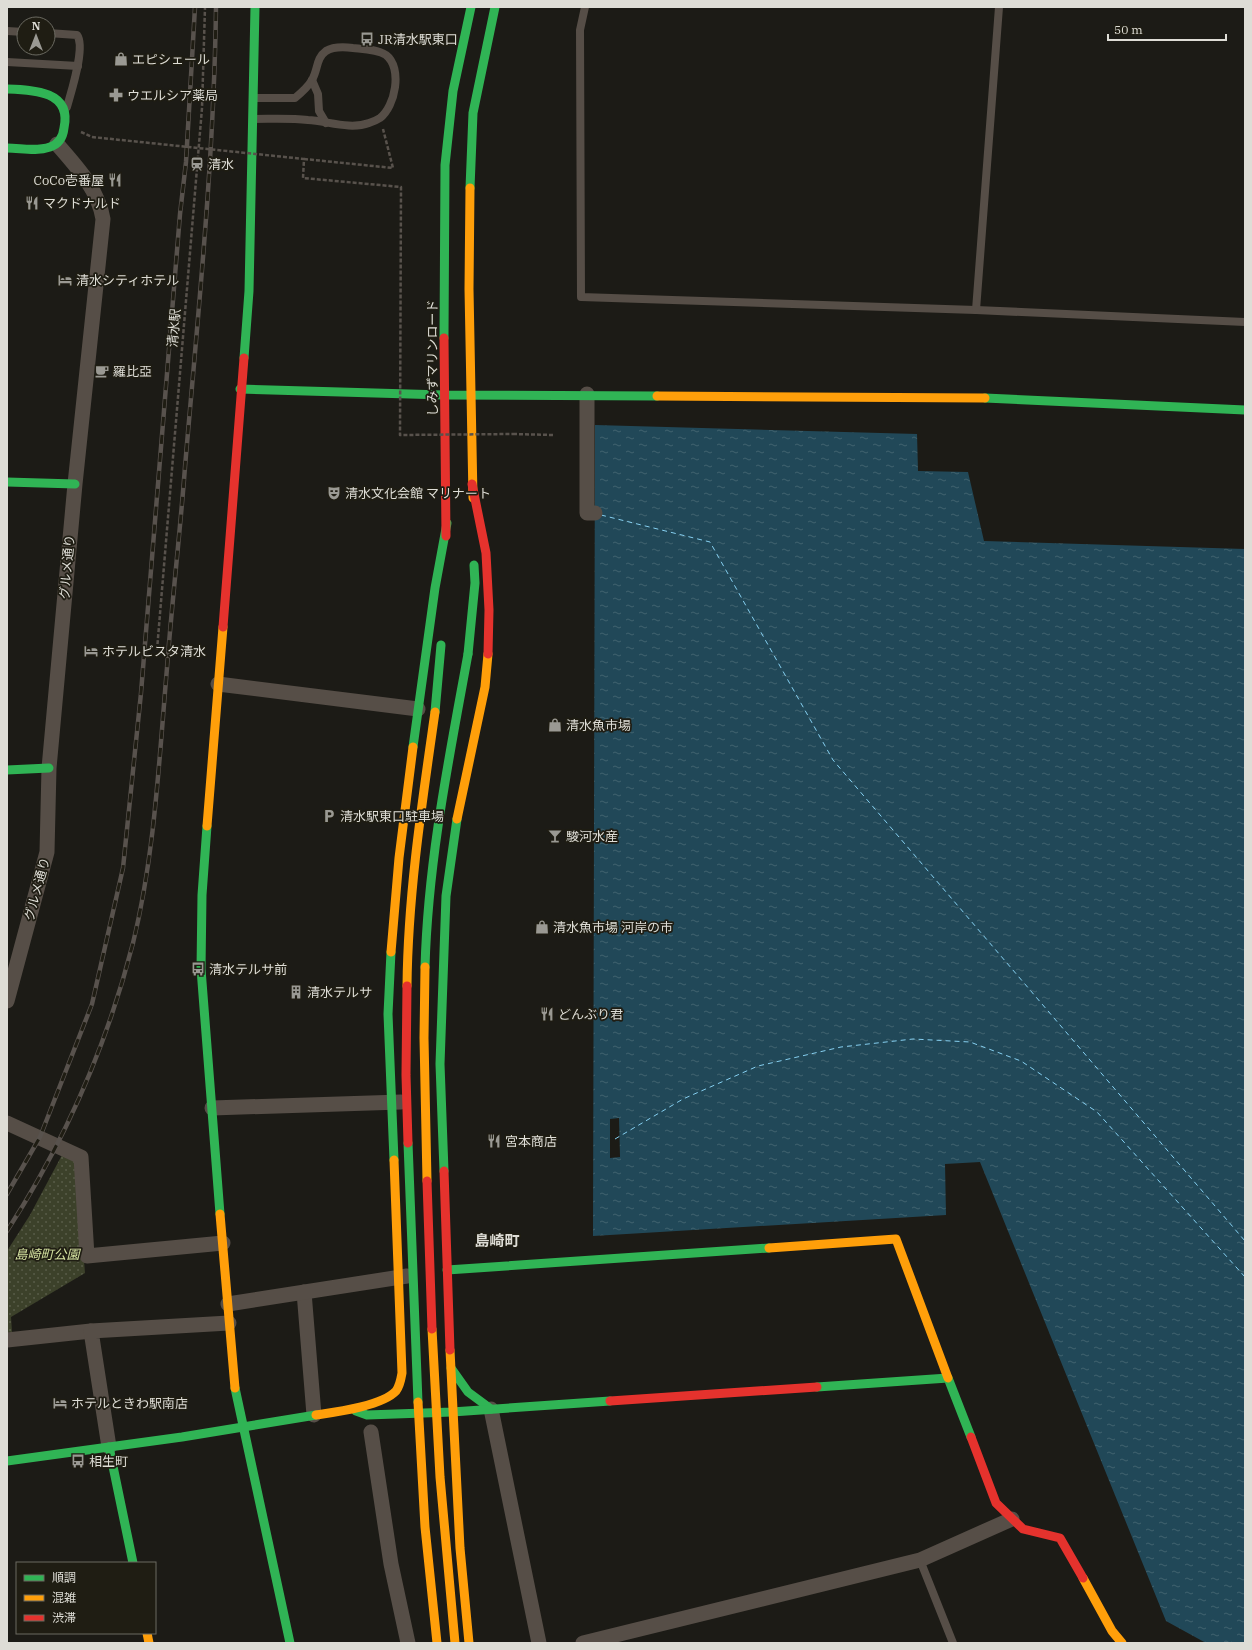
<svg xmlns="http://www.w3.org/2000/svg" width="1252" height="1650" viewBox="0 0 1252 1650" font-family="'IBM Plex Serif','Noto Sans JP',serif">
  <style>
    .park { fill: url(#park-dots) }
    .water { fill: url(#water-ripples) }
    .pier { fill: #1c1b16 }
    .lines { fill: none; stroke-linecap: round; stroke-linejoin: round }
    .ferry { stroke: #86d0f1; stroke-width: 1; stroke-dasharray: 5 4; stroke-linecap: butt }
    .path { stroke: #58524c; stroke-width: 2.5; stroke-dasharray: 4 2; stroke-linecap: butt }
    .lane { stroke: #564e47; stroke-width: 8 }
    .street { stroke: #564e47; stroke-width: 15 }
    .fast { stroke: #30b455; stroke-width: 9 }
    .slow { stroke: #ff9f0a; stroke-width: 9 }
    .jam { stroke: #e5322d; stroke-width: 9 }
    .rail-casing { stroke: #58524d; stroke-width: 4.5 }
    .rail { stroke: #1f1d13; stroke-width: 3; stroke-dasharray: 9; stroke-linecap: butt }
    .path-bridge { stroke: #58524c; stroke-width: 2.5; stroke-dasharray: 4 2; stroke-linecap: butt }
    .fast-bridge { stroke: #30b455; stroke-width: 9 }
    .slow-bridge { stroke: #ff9f0a; stroke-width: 9 }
    .jam-bridge { stroke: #e5322d; stroke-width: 9 }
    .labels { text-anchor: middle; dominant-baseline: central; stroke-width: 3.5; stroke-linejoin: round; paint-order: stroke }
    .poi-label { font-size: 13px; fill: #deddd6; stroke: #1f1d13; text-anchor: start }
    .street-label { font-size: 13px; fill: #deddd6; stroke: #1f1d13 }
    .park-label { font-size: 13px; font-style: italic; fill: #d5e3a1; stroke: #1f1d13 }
    .quarter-label { font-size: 15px; font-weight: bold; fill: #deddd6; stroke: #1f1d13 }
  </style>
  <defs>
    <pattern id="park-dots" width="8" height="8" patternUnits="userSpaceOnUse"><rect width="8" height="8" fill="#3c412a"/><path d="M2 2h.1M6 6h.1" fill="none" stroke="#585c48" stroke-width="1.8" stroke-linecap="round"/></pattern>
    <pattern id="water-ripples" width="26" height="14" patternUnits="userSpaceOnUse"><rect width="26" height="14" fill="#214858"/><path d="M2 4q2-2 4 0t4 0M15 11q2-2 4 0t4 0" fill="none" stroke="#41626f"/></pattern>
  </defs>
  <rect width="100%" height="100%" fill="#1c1b16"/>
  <polygon class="park" points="62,1155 76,1160 85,1273 11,1317 12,1332 7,1333 7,1251 30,1215"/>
  <polygon class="water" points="595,425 917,434 918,471 968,472 984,541 1245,549 1245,1643 1206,1643 1166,1621 980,1162 945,1164 946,1215 593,1236"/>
  <polygon class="pier" points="619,1118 620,1157 610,1158 610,1119"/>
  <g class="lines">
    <g class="ferry">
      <polyline points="601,515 710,542 833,760 1245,1241"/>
      <polyline points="615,1139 683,1099 758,1066 841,1047 913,1039 970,1042 1021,1061 1097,1112 1245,1277"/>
    </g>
    <g class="path">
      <polyline points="81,132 92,137"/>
      <polyline points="304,159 393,168 383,129"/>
      <polyline points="513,434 554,435"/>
      <polyline points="157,650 202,108 205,7"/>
    </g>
    <g class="lane">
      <polyline points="585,7 580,30 581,297 976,310 1245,322"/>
      <polyline points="7,31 24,32"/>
      <path d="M48,33L77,35C86,47 71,92 67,107"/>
      <polyline points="7,62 78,66"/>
      <polyline points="312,80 318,94 319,111 326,123"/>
      <path d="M253,119C272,119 290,118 308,120C327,121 350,130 369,123C372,122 377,120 380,118C395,107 403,68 386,55C377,49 364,49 353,48C345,47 334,46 326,51C316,58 318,70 312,80C308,87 301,93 295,98H254"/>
      <polyline points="976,310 999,7"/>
      <polyline points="920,1560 953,1643"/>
    </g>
    <g class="street">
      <polyline points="587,394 587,513 595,513"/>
      <polyline points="218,684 418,709"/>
      <path d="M7,1001L47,852L49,768L75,484L103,219C98,189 77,167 57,144"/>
      <polyline points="212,1108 401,1102"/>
      <polyline points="7,1123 81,1157 87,1256 223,1243"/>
      <polyline points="304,1292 314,1415"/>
      <polyline points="228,1304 407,1276"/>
      <polyline points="7,1340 91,1331"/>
      <polyline points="491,1409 539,1643"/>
      <polyline points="371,1432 391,1564 408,1643"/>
      <polyline points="109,1447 91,1331 229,1323"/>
      <polyline points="583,1643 920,1560 1012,1519"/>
    </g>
    <g class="fast">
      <path d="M7,89C34,90 72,91 64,128C63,137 59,144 50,147C36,152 21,148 7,148"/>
      <polyline points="470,188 473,113 495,7"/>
      <polyline points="444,338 445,165 453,91 471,7"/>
      <polyline points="244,358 249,291 255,7"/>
      <polyline points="240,389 444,395 657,396"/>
      <polyline points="985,398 1245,410"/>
      <polyline points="7,482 75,484"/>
      <polyline points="468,654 475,583 474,565"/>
      <polyline points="435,712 441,645"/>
      <polyline points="413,747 435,588 447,523"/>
      <polyline points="7,770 49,768"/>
      <polyline points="207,826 202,895 201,969 220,1214"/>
      <polyline points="391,952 388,1014 394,1160"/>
      <polyline points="444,1171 440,1064 446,896 457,819"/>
      <polyline points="447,1270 769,1248"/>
      <polyline points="451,1368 468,1392 491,1409"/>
      <polyline points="817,1387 948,1378 971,1437"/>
      <polyline points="235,1388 290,1643"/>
      <polyline points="356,1411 367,1415 452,1412 610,1401"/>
      <polyline points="109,1447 133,1563"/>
      <polyline points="7,1461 182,1437 316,1415"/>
    </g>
    <g class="slow">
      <polyline points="470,188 469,289 473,498"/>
      <polyline points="657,396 985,398"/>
      <polyline points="457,819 485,687 488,654"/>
      <polyline points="207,826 223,627"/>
      <polyline points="391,952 399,858 413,747"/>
      <polyline points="220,1214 235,1388"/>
      <polyline points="769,1248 896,1239 948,1378"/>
      <polyline points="450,1350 460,1548 469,1643"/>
      <path d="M316,1415C336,1412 382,1406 396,1391C400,1386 401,1379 402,1373L394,1160"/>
      <polyline points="1083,1578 1112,1631 1122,1643"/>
      <polyline points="147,1633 149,1643"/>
    </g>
    <g class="jam">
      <polyline points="444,338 446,536"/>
      <polyline points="472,484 486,553 489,610 488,654"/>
      <polyline points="223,627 244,358"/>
      <polyline points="444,1171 450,1350"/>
      <polyline points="610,1401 817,1387"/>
      <polyline points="971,1437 996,1503 1023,1529 1060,1538 1083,1578"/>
    </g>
    <g class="rail-casing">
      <g id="rail">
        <polyline points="7,1194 40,1137 92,1004 123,868 141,693 180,214 186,162 195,7"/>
        <path d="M7,1231C64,1143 107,1045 133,943C155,853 159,760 167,668C172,601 180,534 185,467C198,314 214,161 216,7"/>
      </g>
    </g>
    <use href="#rail" class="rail"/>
    <polyline class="path-bridge" points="92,137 304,159 303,178 401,187 400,435 513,434"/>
    <g class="fast-bridge">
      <path d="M425,967C428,861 449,758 468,654"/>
      <polyline points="408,1143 418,1402"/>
    </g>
    <g class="slow-bridge">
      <polyline points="425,967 424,1038 427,1181"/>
      <path d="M407,986C408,894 422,803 435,712"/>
      <polyline points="432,1329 440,1477 455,1643"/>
      <polyline points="418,1402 425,1527 437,1643"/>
    </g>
    <g class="jam-bridge">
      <polyline points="407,986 406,1075 408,1143"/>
      <polyline points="427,1181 432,1329"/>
    </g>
  </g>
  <defs>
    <g id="bus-bare" transform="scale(1.08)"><path d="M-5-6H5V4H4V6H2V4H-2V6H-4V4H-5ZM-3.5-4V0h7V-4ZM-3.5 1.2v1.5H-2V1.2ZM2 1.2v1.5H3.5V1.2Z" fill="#9a9993" stroke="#1f1d13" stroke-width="2.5" paint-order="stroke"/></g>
    <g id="shop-bare" transform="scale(1.08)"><path d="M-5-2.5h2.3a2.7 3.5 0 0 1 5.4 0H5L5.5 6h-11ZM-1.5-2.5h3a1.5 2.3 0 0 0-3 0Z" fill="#9a9993" stroke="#1f1d13" stroke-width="2.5" paint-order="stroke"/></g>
    <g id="pharmacy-bare" transform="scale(1.08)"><path d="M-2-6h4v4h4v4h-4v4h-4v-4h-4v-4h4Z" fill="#9a9993" stroke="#1f1d13" stroke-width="2.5" paint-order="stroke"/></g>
    <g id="station-bare" transform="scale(1.08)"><path d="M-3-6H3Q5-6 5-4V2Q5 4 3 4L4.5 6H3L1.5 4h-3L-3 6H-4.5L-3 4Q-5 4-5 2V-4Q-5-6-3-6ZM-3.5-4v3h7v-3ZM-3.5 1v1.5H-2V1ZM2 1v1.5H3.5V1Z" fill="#9a9993" stroke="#1f1d13" stroke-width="2.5" paint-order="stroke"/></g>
    <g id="restaurant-bare" transform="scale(1.08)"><path d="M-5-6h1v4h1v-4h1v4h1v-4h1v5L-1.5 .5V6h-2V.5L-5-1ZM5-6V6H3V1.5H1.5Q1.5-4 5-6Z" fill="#9a9993" stroke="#1f1d13" stroke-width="2.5" paint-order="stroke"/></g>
    <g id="hotel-bare" transform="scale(1.08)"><path d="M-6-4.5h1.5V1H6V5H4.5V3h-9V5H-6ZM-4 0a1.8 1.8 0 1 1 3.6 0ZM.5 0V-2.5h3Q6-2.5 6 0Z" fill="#9a9993" stroke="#1f1d13" stroke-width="2.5" paint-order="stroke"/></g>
    <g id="cafe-bare" transform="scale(1.08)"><path d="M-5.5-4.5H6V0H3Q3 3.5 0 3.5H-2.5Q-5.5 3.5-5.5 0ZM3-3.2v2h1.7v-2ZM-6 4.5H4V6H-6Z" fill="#9a9993" stroke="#1f1d13" stroke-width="2.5" paint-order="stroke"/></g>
    <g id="theatre-bare" transform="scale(1.08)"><path d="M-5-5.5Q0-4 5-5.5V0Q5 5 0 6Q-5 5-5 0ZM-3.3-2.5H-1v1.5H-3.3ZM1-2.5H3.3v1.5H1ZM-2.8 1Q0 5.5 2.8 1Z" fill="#9a9993" stroke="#1f1d13" stroke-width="2.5" paint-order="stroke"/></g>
    <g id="parking-bare" transform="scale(1.08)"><path d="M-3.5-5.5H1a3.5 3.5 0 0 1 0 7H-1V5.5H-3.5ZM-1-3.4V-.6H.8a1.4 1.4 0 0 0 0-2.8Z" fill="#9a9993" stroke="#1f1d13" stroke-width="2.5" paint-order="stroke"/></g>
    <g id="bar-bare" transform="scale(1.08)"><path d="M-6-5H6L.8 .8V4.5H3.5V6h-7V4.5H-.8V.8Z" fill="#9a9993" stroke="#1f1d13" stroke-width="2.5" paint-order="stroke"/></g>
    <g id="building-bare" transform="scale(1.08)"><path d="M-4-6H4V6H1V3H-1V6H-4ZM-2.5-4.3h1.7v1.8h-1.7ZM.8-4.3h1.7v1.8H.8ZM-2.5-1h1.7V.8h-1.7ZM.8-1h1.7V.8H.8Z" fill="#9a9993" stroke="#1f1d13" stroke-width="2.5" paint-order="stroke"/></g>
  </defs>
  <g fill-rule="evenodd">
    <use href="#bus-bare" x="367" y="39"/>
    <use href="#shop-bare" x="121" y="59"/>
    <use href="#pharmacy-bare" x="116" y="95"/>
    <use href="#station-bare" x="197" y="164"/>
    <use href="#restaurant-bare" x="115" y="180"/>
    <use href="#restaurant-bare" x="32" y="203"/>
    <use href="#hotel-bare" x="65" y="280"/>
    <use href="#cafe-bare" x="102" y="371"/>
    <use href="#theatre-bare" x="334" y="493"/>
    <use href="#hotel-bare" x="91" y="651"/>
    <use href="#shop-bare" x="555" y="725"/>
    <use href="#parking-bare" x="329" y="816"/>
    <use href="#bar-bare" x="555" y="836"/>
    <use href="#shop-bare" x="542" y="927"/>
    <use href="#bus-bare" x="198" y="969"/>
    <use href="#building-bare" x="296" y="992"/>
    <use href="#restaurant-bare" x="547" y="1014"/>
    <use href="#restaurant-bare" x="494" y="1141"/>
    <use href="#hotel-bare" x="60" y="1403"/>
    <use href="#bus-bare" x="78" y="1461"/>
  </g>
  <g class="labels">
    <g class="poi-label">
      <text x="378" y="39">JR清水駅東口</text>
      <text x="132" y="59">エピシェール</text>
      <text x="127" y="95">ウエルシア薬局</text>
      <text x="208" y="164">清水</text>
      <text x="104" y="180" text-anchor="end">CoCo壱番屋</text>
      <text x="43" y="203">マクドナルド</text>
      <text x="76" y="280">清水シティホテル</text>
      <text x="113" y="371">羅比亞</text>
      <text x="345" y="493">清水文化会館 マリナート</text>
      <text x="102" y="651">ホテルビスタ清水</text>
      <text x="566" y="725">清水魚市場</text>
      <text x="340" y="816">清水駅東口駐車場</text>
      <text x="566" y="836">駿河水産</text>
      <text x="553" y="927">清水魚市場 河岸の市</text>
      <text x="209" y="969">清水テルサ前</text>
      <text x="307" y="992">清水テルサ</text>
      <text x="558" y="1014">どんぶり君</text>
      <text x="505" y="1141">宮本商店</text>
      <text x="71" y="1403">ホテルときわ駅南店</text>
      <text x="89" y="1461">相生町</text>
    </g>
    <g class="street-label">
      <text transform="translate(174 328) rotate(-85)">清水駅</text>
      <text transform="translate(432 358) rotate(-90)">しみずマリンロード</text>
      <text transform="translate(67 567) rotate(-85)">グルメ通り</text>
      <text transform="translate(37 889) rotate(-75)">グルメ通り</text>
    </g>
    <g class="park-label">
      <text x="47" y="1254">島崎町公園</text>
    </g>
    <g class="quarter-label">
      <text x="497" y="1240">島崎町</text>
    </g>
  </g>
  <rect width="1252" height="1650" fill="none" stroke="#deddd6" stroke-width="16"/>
  <rect x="16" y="1562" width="140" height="72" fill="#1f1d13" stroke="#6b6a61"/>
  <rect x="24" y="1575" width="20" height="6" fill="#30b455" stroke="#6b6a61"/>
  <text x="52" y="1582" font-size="12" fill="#deddd6">順調</text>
  <rect x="24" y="1595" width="20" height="6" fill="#ff9f0a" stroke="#6b6a61"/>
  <text x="52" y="1602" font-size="12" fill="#deddd6">混雑</text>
  <rect x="24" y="1615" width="20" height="6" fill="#e5322d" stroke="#6b6a61"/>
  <text x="52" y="1622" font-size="12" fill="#deddd6">渋滞</text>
  <g transform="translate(36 36)"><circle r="19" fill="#1f1d13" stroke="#6b6a61"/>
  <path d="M0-3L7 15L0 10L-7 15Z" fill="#9a9993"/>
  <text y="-6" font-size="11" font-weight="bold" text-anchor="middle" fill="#deddd6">N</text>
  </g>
  <path d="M1108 34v6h118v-6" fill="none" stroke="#deddd6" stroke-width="2"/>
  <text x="1114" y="34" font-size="12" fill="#deddd6" stroke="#1f1d13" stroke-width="3" paint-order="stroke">50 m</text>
</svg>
